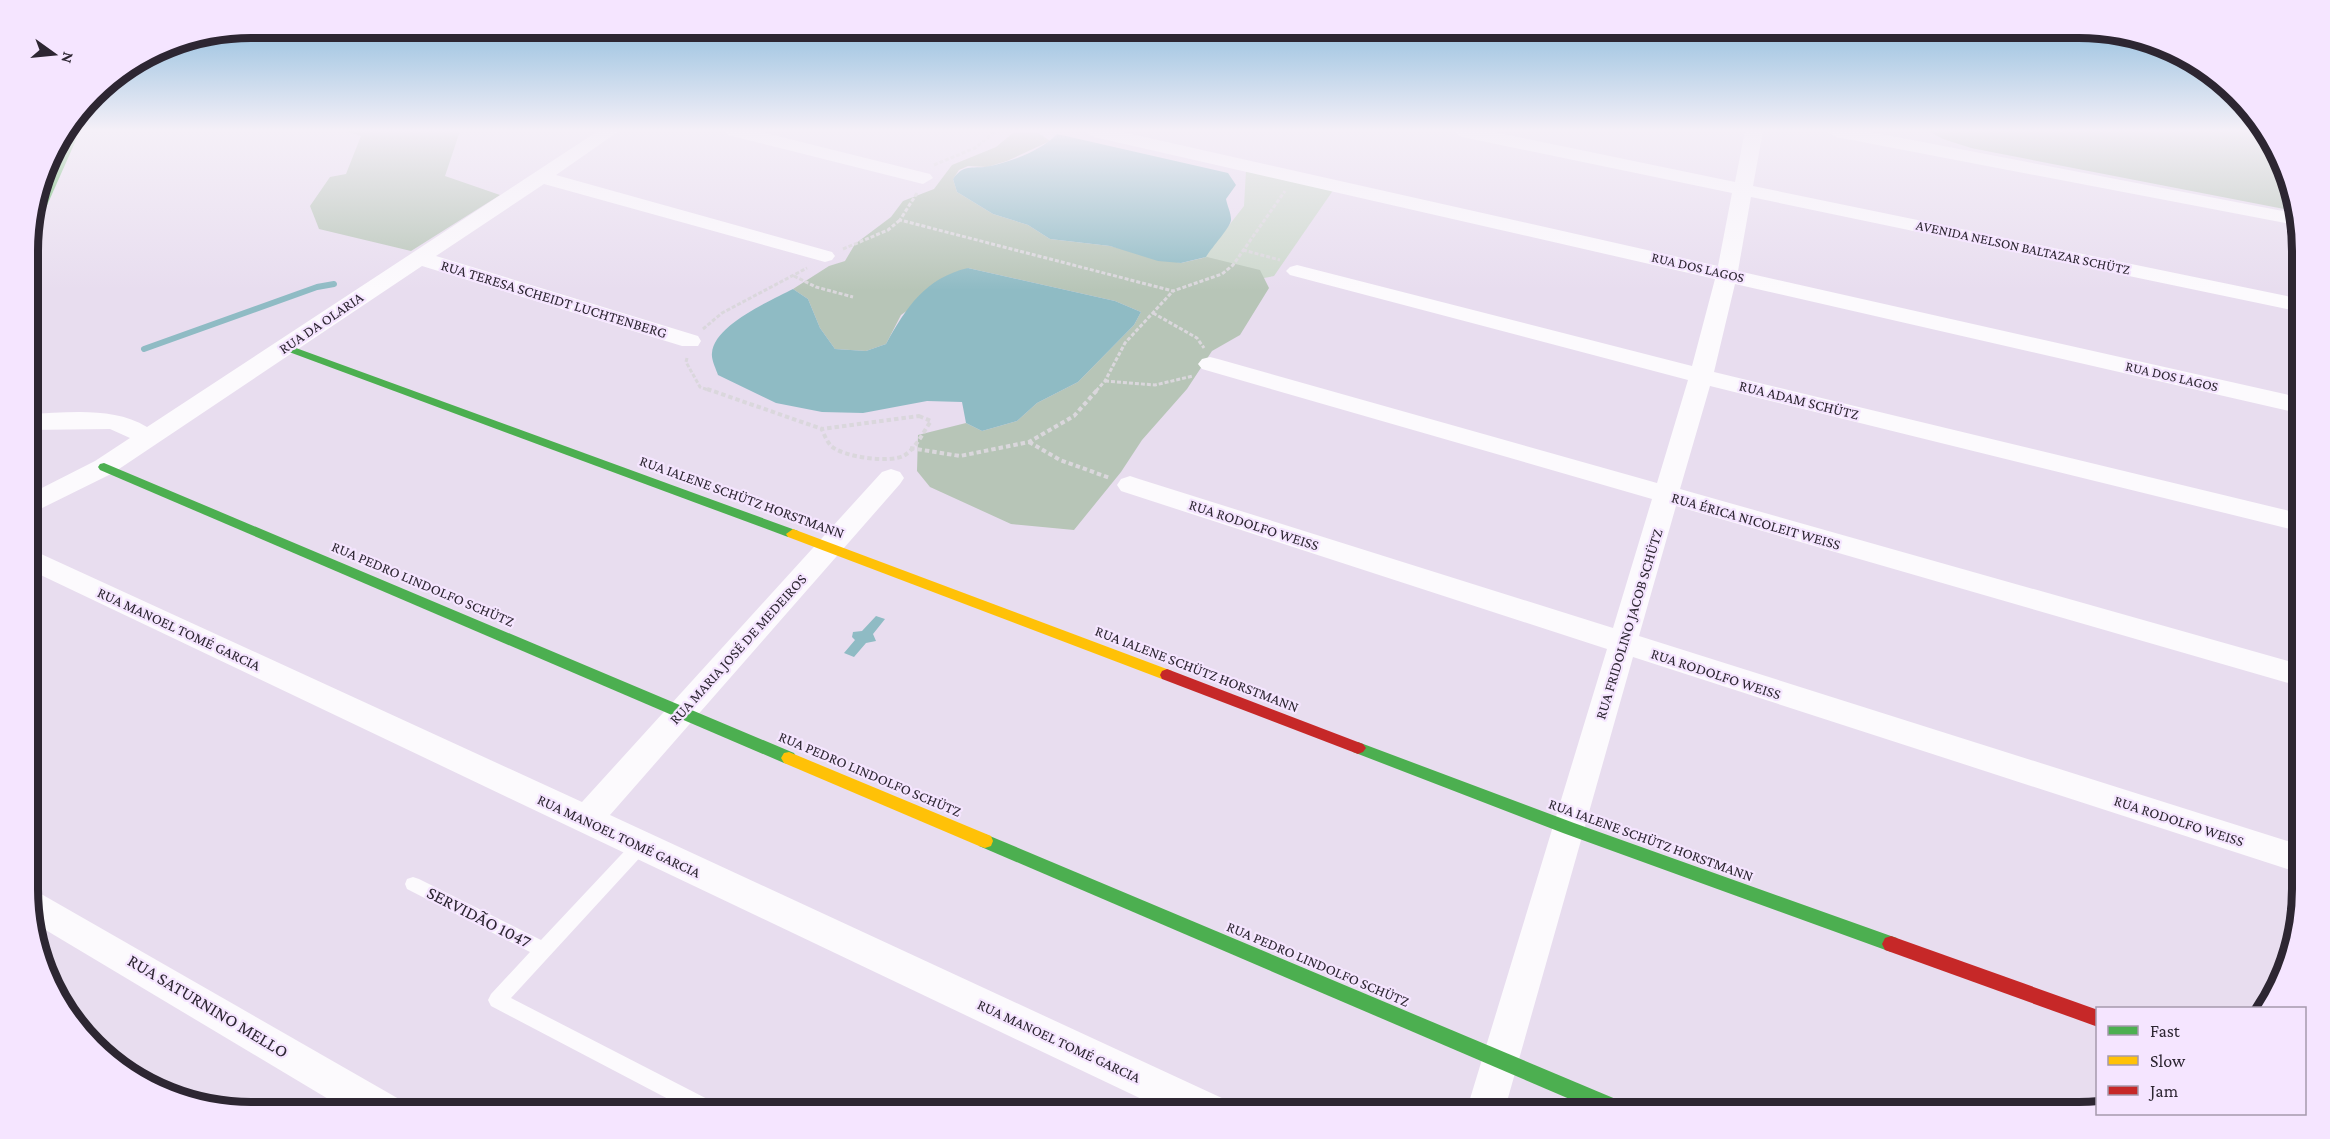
<svg xmlns="http://www.w3.org/2000/svg" width="2330" height="1139" viewBox="0 0 2330 1139" font-family="'Crimson Pro',serif">
  <style>
    .green { fill: #ccd8cc }
    .forest { fill: #b7c5b7 }
    .water { fill: #8fbbc4 }
    .lines { fill: none; stroke-linecap: round; stroke-linejoin: round }
    .stream { stroke: #8fbbc4; stroke-width: 6 }
    .path-far1 { stroke: #dad7dc; stroke-width: 3; stroke-dasharray: 4 2; stroke-linecap: butt }
    .path { stroke: #dad7dc; stroke-width: 4; stroke-dasharray: 4.5 3; stroke-linecap: butt }
    .lane { fill: #fcfafd; fill-rule: evenodd }
    .street { fill: #fcfafd; fill-rule: evenodd }
    .fast { fill: #4caf50; fill-rule: evenodd }
    .slow { fill: #ffc107; fill-rule: evenodd }
    .jam { fill: #c62828; fill-rule: evenodd }
    .labels { text-anchor: middle; dominant-baseline: central; stroke-width: 4.5; stroke-linejoin: round; paint-order: stroke }
    .far-street-label { font-size: 14px; fill: #2d2632; stroke: #f5e5ff }
    .street-label { font-size: 15px; fill: #2d2632; stroke: #f5e5ff }
    .near-street-label { font-size: 18px; fill: #2d2632; stroke: #f5e5ff }
    .rim { fill: none; stroke: #2d2632; stroke-width: 8 }
  </style>
  <rect width="100%" height="100%" fill="#e8ddef"/>
  <polygon class="green" points="1246,170 1334,189 1274,276 1212,288 1191,274 1244,206"/>
  <g class="forest">
    <polygon points="345,131 460,131 445,176 500,195 411,251 319,229 310,206 330,177 346,174 361,136"/>
    <polygon points="1928,131 2266,131 2286,165 2299,212 1971,148 1943,139"/>
    <polygon points="1037,132 1050,141 1007,161 987,167 968,166 959,170 953,179 957,192 993,214 1028,225 1050,239 1110,246 1181,263 1207,257 1260,270 1269,288 1240,335 1212,351 1187,389 1142,440 1121,472 1074,530 1011,524 930,487 917,471 918,435 966,423 982,431 1017,421 1037,403 1078,382 1134,325 1141,312 1115,301 968,268 901,315 886,344 866,351 835,349 820,328 808,299 793,289 829,266 845,261 855,244 891,217 903,201 934,189 952,165 996,147 1013,133"/>
  </g>
  <g class="water">
    <path d="M1057,134L1228,173L1236,185L1226,199C1227,205 1231,213 1231,219C1232,226 1211,248 1206,257L1181,263L1158,261L1110,246L1050,239L1028,225L993,214L957,192L953,179C965,162 974,170 990,166C1012,161 1041,151 1057,134Z"/>
    <path d="M968,268L1115,301L1141,312L1134,325L1078,382L1037,403L1017,421L982,431L966,423L962,402L927,401L863,413L822,412L776,403L718,375C716,369 711,359 712,353C714,325 770,301 793,289L808,299L820,328L835,349L866,351L886,344C906,308 925,278 968,268Z"/>
    <polygon points="876,616 885,619 873,634 876,641 866,643 854,657 844,653 855,640 852,637 853,632 862,631"/>
  </g>
  <g class="lines">
    <polyline class="stream" points="144,349 317,287 334,284"/>
    <g class="path-far1">
      <polyline points="934,165 975,148 996,131"/>
      <polyline points="917,193 900,220 1173,291 1222,274 1233,265 1285,191"/>
      <polyline points="843,249 888,230 900,220"/>
      <polyline points="1243,250 1280,260"/>
      <polyline points="794,276 816,287 853,297"/>
      <polyline points="1153,313 1197,338 1204,348"/>
      <polyline points="703,329 722,313 807,268"/>
      <polyline points="687,358 686,362 700,387 711,391"/>
      <polyline points="1105,381 1155,385 1193,376"/>
      <polyline points="1096,391 1105,381 1125,343 1173,291"/>
    </g>
    <g class="path">
      <polyline points="707,389 822,429"/>
      <path d="M919,416L931,421C923,432 917,447 905,455C891,464 843,457 831,446C827,441 824,435 822,429Z"/>
      <polyline points="1029,442 1060,460 1110,478"/>
      <polyline points="910,448 960,456 1029,442 1074,416 1098,389"/>
    </g>
    <polygon class="lane" points="640,839 646,841 648,846 646,851 511,998 719,1105 721,1112 693,1112 491,1006 488,1000 491,994 530,952 407,889 405,884 407,879 413,877 419,879 541,940 634,841"/>
    <g class="street">
      <path d="M598,131H619L556,175L832,252L835,256L832,260L825,262L544,184L436,256L698,336L701,341L698,346H682L422,266L113,473L28,515V495L95,461L130,438L110,429L28,430V414C67,413 112,406 147,427Z"/>
      <polygon points="726,131 757,131 930,174 933,178 923,184 728,135"/>
      <polygon points="1085,131 1118,131 1718,266 1732,193 1462,137 1453,131 1489,131 1735,182 1745,131 1763,131 1753,186 2301,299 2301,312 1751,197 1738,271 2302,398 2302,414 1735,284 1714,372 2302,514 2302,532 1710,386 1680,489 2302,665 2302,687 1676,506 1639,636 2303,846 2303,874 1633,657 1504,1112 1466,1112 1607,649 1121,491 1117,485 1121,479 1130,476 1139,479 1613,628 1652,499 1202,369 1198,364 1202,359 1210,357 1218,359 1657,483 1688,380 1290,275 1286,271 1290,267 1297,265 1692,366 1715,279 1094,137"/>
      <polygon points="1827,131 1865,131 2299,214 2301,226 1836,137"/>
      <polygon points="891,469 900,472 904,478 900,484 610,815 1224,1099 1230,1112 1169,1112 28,569 28,548 582,802 882,472"/>
      <polygon points="29,887 399,1099 405,1112 350,1112 29,920"/>
    </g>
    <g class="fast">
      <polygon points="70,131 80,131 33,237 28,240 33,213"/>
      <polygon points="285,344 798,531 800,534 798,537 788,537 281,349 279,347"/>
      <polygon points="104,463 794,753 797,758 794,763 789,764 784,763 100,470 98,467 100,464"/>
      <polygon points="1358,742 1574,823 1891,936 1897,938 1900,944 1897,950 1891,952 1563,833 1353,752 1350,748 1353,744"/>
      <polygon points="985,834 1630,1105 1632,1112 1600,1112 979,846 977,841 979,836"/>
    </g>
    <g class="slow">
      <polygon points="793,529 1172,671 1174,675 1172,679 1162,679 788,537 786,534"/>
      <polygon points="789,752 991,836 993,841 991,846 985,848 979,846 784,763 781,758 784,753"/>
    </g>
    <g class="jam">
      <polygon points="1167,669 1363,744 1366,748 1363,752 1358,754 1162,679 1160,675 1162,671"/>
      <polygon points="1891,936 2098,1010 2098,1027 1885,950 1882,944 1885,938"/>
    </g>
  </g>
  <linearGradient id="sky" x2="0" y2="1"><stop stop-color="#84b7da"/><stop offset="0.45" stop-color="#f5f0f8"/><stop offset="1" stop-color="#f5f0f8" stop-opacity="0"/></linearGradient>
  <rect width="2330" height="290" fill="url(#sky)"/>
  <g class="labels">
    <g class="far-street-label">
      <text transform="translate(2023 247) rotate(12)">AVENIDA NELSON BALTAZAR SCHÜTZ</text>
      <text transform="translate(1698 267) rotate(13)">RUA DOS LAGOS</text>
      <text transform="translate(2172 376) rotate(13)">RUA DOS LAGOS</text>
    </g>
    <g class="street-label">
      <text transform="translate(554 299) rotate(17)">RUA TERESA SCHEIDT LUCHTENBERG</text>
      <text transform="translate(321 323) rotate(-34)">RUA DA OLARIA</text>
      <text transform="translate(1799 400) rotate(14)">RUA ADAM SCHÜTZ</text>
      <text transform="translate(742 497) rotate(20)">RUA IALENE SCHÜTZ HORSTMANN</text>
      <text transform="translate(1756 521) rotate(16)">RUA ÉRICA NICOLEIT WEISS</text>
      <text transform="translate(1254 525) rotate(18)">RUA RODOLFO WEISS</text>
      <text transform="translate(423 584) rotate(23)">RUA PEDRO LINDOLFO SCHÜTZ</text>
      <text transform="translate(1629 624) rotate(-73)">RUA FRIDOLINO JACOB SCHÜTZ</text>
      <text transform="translate(179 629) rotate(25)">RUA MANOEL TOMÉ GARCIA</text>
      <text transform="translate(738 649) rotate(-48)">RUA MARIA JOSÉ DE MEDEIROS</text>
      <text transform="translate(1197 669) rotate(21)">RUA IALENE SCHÜTZ HORSTMANN</text>
      <text transform="translate(1716 674) rotate(18)">RUA RODOLFO WEISS</text>
      <text transform="translate(870 774) rotate(23)">RUA PEDRO LINDOLFO SCHÜTZ</text>
      <text transform="translate(2179 821) rotate(18)">RUA RODOLFO WEISS</text>
      <text transform="translate(619 836) rotate(25)">RUA MANOEL TOMÉ GARCIA</text>
      <text transform="translate(1651 840) rotate(20)">RUA IALENE SCHÜTZ HORSTMANN</text>
      <text transform="translate(1318 964) rotate(23)">RUA PEDRO LINDOLFO SCHÜTZ</text>
      <text transform="translate(1059 1041) rotate(25)">RUA MANOEL TOMÉ GARCIA</text>
    </g>
    <g class="near-street-label">
      <text transform="translate(479 917) rotate(27)">SERVIDÃO 1047</text>
      <text transform="translate(208 1006) rotate(31)">RUA SATURNINO MELLO</text>
    </g>
  </g>
  <path d="M0 0H2330V1139H0ZM251 38H2079A213 213 0 0 1 2292 251V889A213 213 0 0 1 2079 1102H251A213 213 0 0 1 38 889V251A213 213 0 0 1 251 38Z" fill="#f5e5ff" fill-rule="evenodd"/>
  <path class="rim" d="M251 38H2079A213 213 0 0 1 2292 251V889A213 213 0 0 1 2079 1102H251A213 213 0 0 1 38 889V251A213 213 0 0 1 251 38Z"/>
  <rect x="2096" y="1007" width="210" height="108" fill="#f5e5ff" stroke="#a599ad" stroke-width="1.5"/>
  <rect x="2108" y="1026" width="30" height="9" fill="#4caf50" stroke="#a599ad" stroke-width="1.5"/>
  <text x="2150" y="1037" font-size="18" fill="#2d2632">Fast</text>
  <rect x="2108" y="1056" width="30" height="9" fill="#ffc107" stroke="#a599ad" stroke-width="1.5"/>
  <text x="2150" y="1067" font-size="18" fill="#2d2632">Slow</text>
  <rect x="2108" y="1086" width="30" height="9" fill="#c62828" stroke="#a599ad" stroke-width="1.5"/>
  <text x="2150" y="1097" font-size="18" fill="#2d2632">Jam</text>
  <g transform="translate(54 54) rotate(105)" stroke="#f5e5ff" stroke-width="4.5" paint-order="stroke">
  <path d="M0-4.5L10 22L0 15L-10 22Z" fill="#2d2632"/>
  <text y="-9" font-size="16" font-weight="bold" text-anchor="middle" fill="#2d2632">N</text>
  </g>
</svg>
